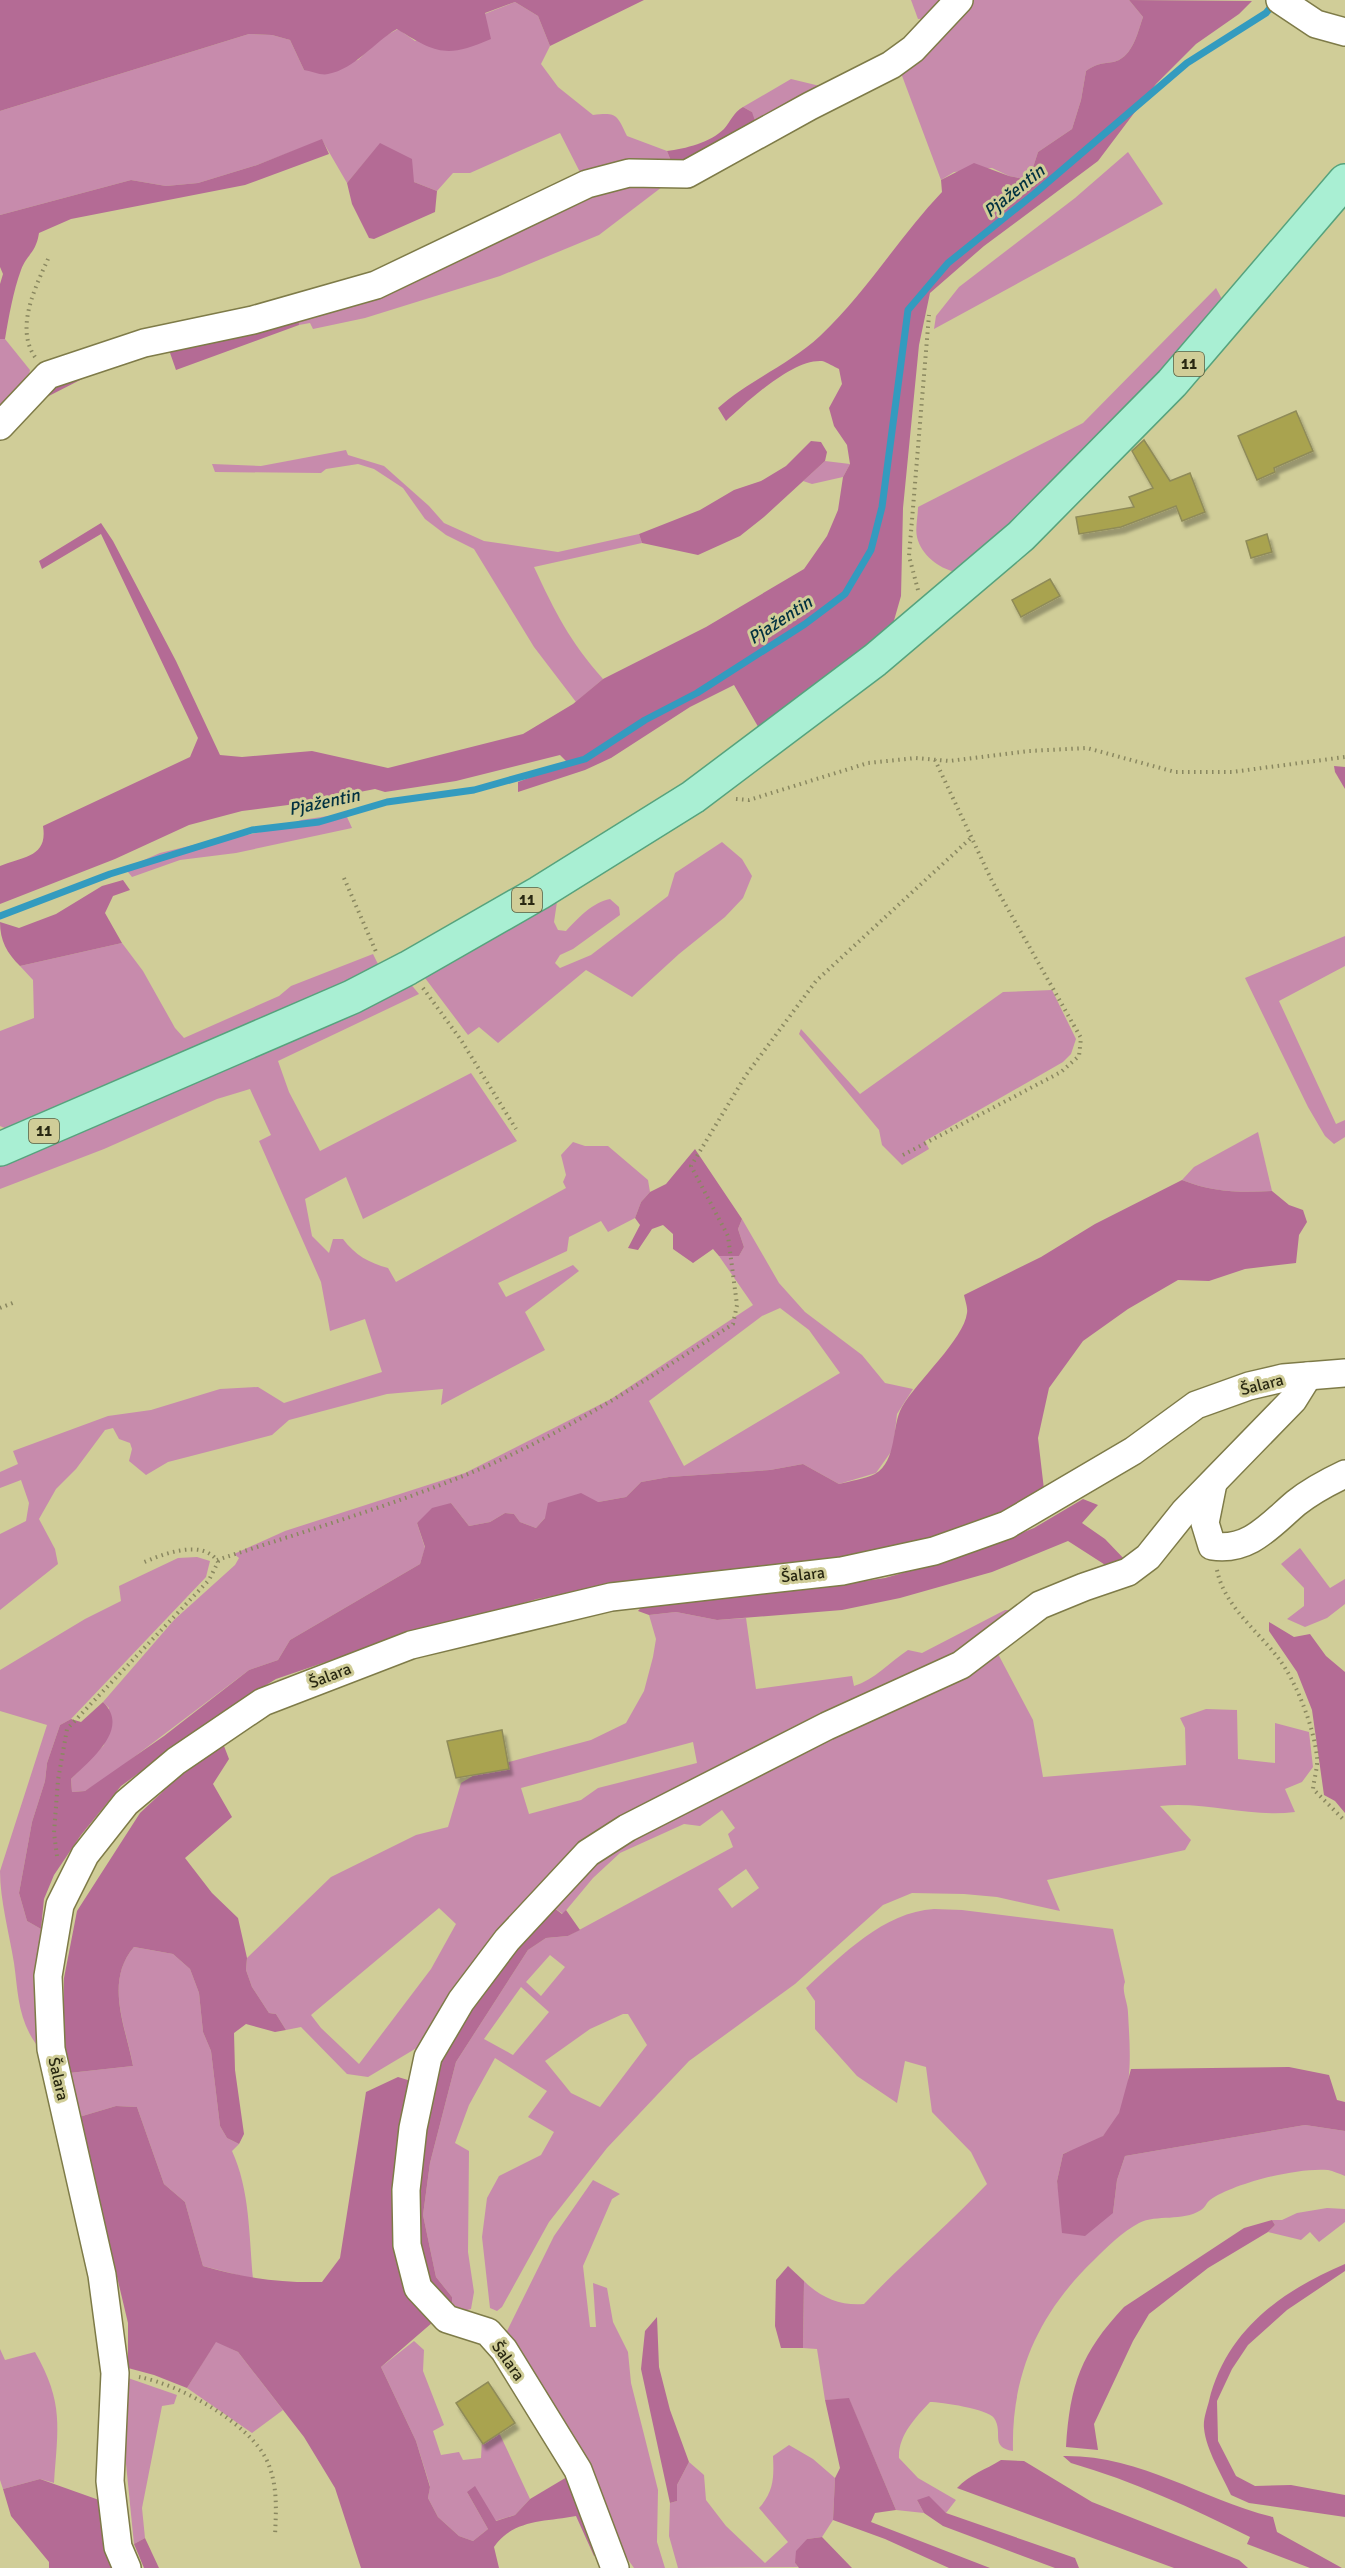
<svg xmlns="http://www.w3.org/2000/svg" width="1345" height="2568" viewBox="0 0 1345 2568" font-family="Signika,sans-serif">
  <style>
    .green { fill: #c78bac; fill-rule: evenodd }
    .forest { fill: #b46b95 }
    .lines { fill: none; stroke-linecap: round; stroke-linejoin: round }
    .stream { stroke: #339bbf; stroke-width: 7 }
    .building { fill: #a9a34f; stroke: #8f8b58; stroke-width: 1.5; filter: url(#shadow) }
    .minor-casing { stroke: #7e7b48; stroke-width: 30 }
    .major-casing { stroke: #56a37d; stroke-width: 36 }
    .path { stroke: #8a8860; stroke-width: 4; stroke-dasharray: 1.5 4.5; stroke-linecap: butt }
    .minor { stroke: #fff; stroke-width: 27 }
    .major { stroke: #a9efd3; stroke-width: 33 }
    .labels { text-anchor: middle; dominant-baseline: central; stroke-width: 6; stroke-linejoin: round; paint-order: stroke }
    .shield { fill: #d0cd98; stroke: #5b5a3a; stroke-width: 1.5 }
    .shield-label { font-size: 15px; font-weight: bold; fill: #292812 }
    .street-label { font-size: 16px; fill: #292812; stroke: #d0cd98 }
    .water-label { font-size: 18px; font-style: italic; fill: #013140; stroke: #d0cd98 }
  </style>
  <defs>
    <filter id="shadow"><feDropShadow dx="3.5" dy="6" stdDeviation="1.5" flood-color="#0004"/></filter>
  </defs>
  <rect width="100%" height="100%" fill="#d0cd98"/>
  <g class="green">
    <polygon points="911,0 953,0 929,18 918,19"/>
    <path d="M971,0H1129L1143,17C1138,31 1134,52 1119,60C1108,65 1102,60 1086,71L1081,100L1072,129L1038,152L1029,180L1009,176L992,168L954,172L941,180L898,65Z"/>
    <path d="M515,2L538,16L550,46L541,64L558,87L593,115C617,112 617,115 627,136L667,151L673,166L584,180L560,133L470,173H453L437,191L414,182L380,144L347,183L322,140L257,165L198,183L166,186L131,180L0,215V111L249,34L272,35L290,40L304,70L358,60L380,39L398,29L415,41Z"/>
    <polygon points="791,79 824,87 751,127 752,112 743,107"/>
    <polygon points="1128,152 1163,204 934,329 936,316 959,287 1075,198"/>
    <polygon points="689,180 662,187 599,235 500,276 365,318 313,329 310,323 299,325 298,312 590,187"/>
    <path d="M1216,288L1223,301L1220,306C1135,399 1052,492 955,572C939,568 921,555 917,537C915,529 918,516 918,507L1083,423Z"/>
    <polygon points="0,339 5,339 30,370 26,389 0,415"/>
    <path d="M346,450L348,455L384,466L429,506L444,523L484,541L558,552L639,534L642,543L534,567C556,614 569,640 603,679L576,702L534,647L474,549L446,535L425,519L403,488L374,469L358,464L326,469L321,473L215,472L212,464L261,466Z"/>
    <polygon points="825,461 850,464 843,477 812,484 803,481"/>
    <polygon points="335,815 347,817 352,828 236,853 180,860 132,877 128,872 128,867 160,853 218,839 238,837 287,826 301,820"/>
    <path d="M722,842L742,859L752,876L743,898L725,917L679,954L632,997L586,970L498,1043L479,1027L468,1035L422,974L452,963L557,902L554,922L558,930L566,931C578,918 593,902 610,899L619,907L620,915L573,949L560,955L555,963L560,968L591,955L668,896L675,873Z"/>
    <polygon points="1345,936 1345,966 1279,1001 1336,1124 1345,1120 1345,1137 1334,1144 1325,1136 1308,1107 1245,978"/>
    <polygon points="122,943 143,971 175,1028 184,1038 279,996 291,986 373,954 379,966 272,1018 9,1130 0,1126 0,1031 34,1018 33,980 20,966"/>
    <path d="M409,982L419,994L278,1061L289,1092L320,1151L471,1073L517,1141L363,1219L346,1177L305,1199L312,1236L329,1253L333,1239H343C355,1255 369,1263 388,1268L396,1282L566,1188L563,1182L566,1175L561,1155L573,1142L585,1146H608L648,1180L650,1192L641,1202L635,1218L608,1232L601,1221L569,1237L567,1251L498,1283L506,1297L573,1265L579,1271L525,1312L545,1350L441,1405L443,1389L387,1394L289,1420L272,1435L168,1462L146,1475L129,1461L132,1449L130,1443L119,1439L113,1428L105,1430L76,1469L56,1489L39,1519L55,1549L58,1564L0,1610V1534L26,1521L29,1503L21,1480L0,1488V1472L18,1464L13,1451L108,1416L151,1410L220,1389L258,1387L284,1403L382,1372L365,1319L330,1331L321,1282L259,1141L271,1135L250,1089L217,1099L104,1149L0,1189V1163Z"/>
    <polygon points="1052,990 1076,1039 1071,1054 1063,1062 925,1141 929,1149 902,1165 882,1145 879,1130 799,1034 801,1029 860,1094 1003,992"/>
    <path d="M1258,1132L1272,1191C1240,1193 1212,1192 1182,1180L1194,1167Z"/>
    <path d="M742,1219L779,1283L805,1312L862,1355L885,1383L913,1389L897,1414L893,1449L876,1473L839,1484L803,1464L770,1470L669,1477L641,1482L626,1497L598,1502L545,1518L536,1528L520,1522L514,1514L505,1513L490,1522L469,1526L451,1503L417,1523L425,1548L420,1564L290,1640L278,1660L249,1670L105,1779L85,1791L72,1792L71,1779L104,1745L109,1708L103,1702L174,1620L235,1565L239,1558L234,1554L285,1531L465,1473L611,1399L753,1305L719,1256H739L744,1247L738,1229ZM780,1308L809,1330L840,1373L684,1466L649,1401L762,1316Z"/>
    <polygon points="1300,1548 1330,1588 1345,1579 1345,1604 1327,1618 1305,1627 1287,1619 1304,1606 1304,1588 1281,1564"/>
    <path d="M197,1557L210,1561L206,1577L71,1719L60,1725L47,1763L45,1781L32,1822L19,1893L27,1921L41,1929L36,2044C18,2019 18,1992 14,1963C9,1932 0,1900 0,1871L47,1725L0,1711V1670L85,1619L121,1601L119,1586L178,1558Z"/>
    <path d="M1005,1610H1018L946,1659L619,1825L425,2043L368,2077L347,2074L301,2027L286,2030L276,2014L269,2013L252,1987L246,1970L247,1958L331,1877L416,1835L448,1827L461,1783L486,1768L591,1740L626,1723L644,1691L653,1657L656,1639L649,1615L676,1612L717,1620L746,1618L756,1689L852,1676L854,1686C874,1680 890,1662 908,1650L922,1653ZM693,1742L697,1763L598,1788L581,1800L529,1814L521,1788ZM439,1908L456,1924L431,1969L359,2064L321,2028L311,2015Z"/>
    <path d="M997,1652L1033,1720L1043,1777L1186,1765L1185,1728L1180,1718L1206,1709L1237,1710L1238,1759L1275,1763V1723L1309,1732L1313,1767L1302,1782L1285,1789L1295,1812C1251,1818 1206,1801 1160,1806L1191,1840L1185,1850L1047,1880L1060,1911L997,1897L964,1894L912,1893L883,1905L795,1984L689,2061L607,2148L549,2222L502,2307L497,2311L490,2308L482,2237L487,2198L499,2176L541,2155L554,2132L528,2117L547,2091L495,2058L469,2105L455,2143L469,2151L468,2252L474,2292L471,2309L460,2312L452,2309V2297L436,2277L423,2215L430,2163L456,2062L528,1950L546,1938L568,1936L733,1847L728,1834L735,1828L722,1810L700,1826L684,1824L620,1853L593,1878L563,1914L549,1904L605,1848ZM746,1869L759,1888L732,1908L718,1889ZM550,1955L565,1967L541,1996L526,1982ZM521,1987L549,2012L513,2055L484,2039ZM623,2014H628L647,2045L600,2107L571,2093L545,2061L590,2029Z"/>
    <path d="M934,1909L962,1910L1113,1929L1125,1982C1121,1991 1128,2002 1128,2013C1130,2053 1136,2103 1104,2135C1096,2144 1074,2149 1063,2154L1057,2181L1062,2215L1113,2213L1117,2180L1125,2156L1305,2125L1345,2131V2176C1340,2174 1333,2171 1328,2170C1299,2167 1234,2183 1210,2200C1206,2203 1205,2208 1201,2210C1182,2222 1157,2214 1139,2223C1122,2232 1107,2247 1094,2260C1039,2313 1011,2374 1013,2451C989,2447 1004,2433 994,2418C988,2409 941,2402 930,2402C915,2418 898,2436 899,2458L918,2478L956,2500L946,2513L917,2500L924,2513L896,2510L849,2399L825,2400L817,2349L803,2348L804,2281C821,2298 841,2306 864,2304C904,2262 947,2226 987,2184L971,2152L932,2112L926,2067L905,2061L897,2103L857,2076L815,2029V2001L806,1988C842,1955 884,1912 934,1909Z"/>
    <path d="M134,1947L173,1954L190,1969L199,1993L203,2032L211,2051L220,2126L227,2138L239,2144L232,2151C250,2190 249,2236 253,2279L203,2266L185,2202L164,2184L137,2107L116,2106L79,2117L69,2073L133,2066C126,2026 104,1982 134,1947Z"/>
    <polygon points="593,2180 620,2194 612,2199 583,2266 590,2327 596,2327 593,2283 607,2288 613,2322 628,2352 631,2383 658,2490 657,2542 665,2568 634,2568 609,2533 506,2333 554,2236"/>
    <polygon points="1327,2208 1345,2209 1345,2222 1319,2242 1310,2232 1301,2240 1268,2232 1275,2225 1272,2220 1282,2220 1297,2213"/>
    <polygon points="216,2341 238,2352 283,2410 252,2433 187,2388"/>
    <polygon points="414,2341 424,2350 423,2371 444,2425 433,2431 441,2455 459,2452 463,2460 481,2458 482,2439 496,2426 530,2499 515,2515 495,2521 467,2492 488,2529 473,2541 459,2536 438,2517 428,2498 430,2486 416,2441 381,2367"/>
    <path d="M0,2349L5,2360L35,2352C64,2403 58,2427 54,2483L40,2479L3,2489L0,2480Z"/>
    <polygon points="128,2378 177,2395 174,2404 162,2406 142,2508 145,2538 134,2544 122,2424"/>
    <path d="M789,2445L813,2459L835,2478L833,2520L822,2537L807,2539L795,2563L798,2567L678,2568L669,2536L670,2503L677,2501V2485L689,2462L704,2475L706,2500L726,2526L765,2563L788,2542L759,2508C774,2491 774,2477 773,2456Z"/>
  </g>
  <g class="forest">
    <path d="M0,0H644L550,46L538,16L515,2L485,13L491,39C447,58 437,54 397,29C374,42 355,69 328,74C322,76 311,71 304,70L290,40L272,35L249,34L0,111Z"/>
    <path d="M1129,0L1252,1L1239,14L1196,44L1156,84L1098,161L984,246L930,293L919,345L903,508L901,596L893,624L875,639L760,730L734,685L690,707L611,758L585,770L518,792V782L568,763L560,755L456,781L385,792L375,789L303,803L242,811L189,825L115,859L0,904V866C24,856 48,857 43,826L190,757L198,738L101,534L42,569L39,561L101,523L113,541L176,661L220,755L242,757L312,751L388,768L523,734L573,704L603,679L706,627L804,569L827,536L838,510L843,477L850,464L847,445L834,426L829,408L842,384L839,369C834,367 827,362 822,361C792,359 747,402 726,421L718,408C749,380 789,365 820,336C866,293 899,237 942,192L941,180L974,163L1009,176L1029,180L1038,152L1072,129L1081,100L1086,71C1102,60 1108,65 1119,60C1134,52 1138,31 1143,17Z"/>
    <path d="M743,107L752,112L755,121L751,127L673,166L667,151C685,149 711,142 724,129C731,121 733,113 743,107Z"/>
    <path d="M322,139L329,154L245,185L71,219L39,233C36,253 27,254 21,270C13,292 9,316 5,339H0V284L3,274L0,267V215L131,180L166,186L198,183L257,165Z"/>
    <polygon points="380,143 412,159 414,182 437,191 435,212 374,239 369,238 352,204 347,183"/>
    <polygon points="298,312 299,325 176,370 169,350 84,378 37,402 65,376"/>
    <polygon points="811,441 821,442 827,452 825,461 764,517 740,536 698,555 642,543 639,534 700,510 734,490 761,481 786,466"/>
    <polygon points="1334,766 1345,767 1345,789 1335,772"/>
    <path d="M123,880L130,890L113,896L105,913L122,943L20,966C7,953 0,941 0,922L19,928L56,914L102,886Z"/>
    <polygon points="695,1149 742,1219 738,1229 744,1247 739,1256 719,1256 713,1249 693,1263 673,1249 673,1234 663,1225 652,1229 638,1250 628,1248 640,1225 635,1218 641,1202 650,1192 666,1184"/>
    <path d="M1182,1180C1212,1192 1240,1193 1272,1191L1289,1205L1303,1210L1307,1222L1299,1235L1296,1263L1245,1269L1209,1281L1178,1280L1128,1309L1083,1341L1049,1388L1038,1438L1045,1498L943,1536L837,1562L598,1587L537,1599L355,1652L276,1679L224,1711L121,1786L81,1835L54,1875L44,1899L41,1929L27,1921L19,1893L32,1822L45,1781L47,1763L60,1725L71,1719L81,1722L103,1702C131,1729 90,1760 71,1779L72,1792L85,1791L164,1736L249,1670L278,1660L290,1640L420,1564L425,1547L417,1523L432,1508L451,1503L469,1526L490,1522L505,1513L514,1514L520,1522L536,1528L545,1518L548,1503L581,1493L598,1502L626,1497L641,1482L669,1477L770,1470L803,1464L839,1484C850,1481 865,1479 875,1474C898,1460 891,1426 902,1407C917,1381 964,1339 967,1313C968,1308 965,1300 964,1295L1041,1257L1095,1224Z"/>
    <polygon points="1083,1499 1098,1505 1082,1523 1105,1539 1127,1562 1110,1568 1068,1541 992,1572 900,1598 842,1610 717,1620 676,1612 649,1615 638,1611 645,1603 810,1589 885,1578 969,1554 1034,1528"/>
    <polygon points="1269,1622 1294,1637 1310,1634 1326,1656 1345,1672 1345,1813 1335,1801 1324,1795 1312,1710 1297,1672 1269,1631"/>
    <path d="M224,1746L229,1759L213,1784L232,1817L185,1858L212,1893L238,1918L247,1958L246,1970L252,1987L269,2013L276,2014L286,2030L275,2032L246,2024L234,2033L235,2070L244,2134L239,2144L227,2138L220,2126L211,2051L203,2032L199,1993L190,1969L173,1954L134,1947C104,1982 126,2027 133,2066L69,2073L63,2037L64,1978L77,1911L140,1813L174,1781L204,1758Z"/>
    <polygon points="549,1904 562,1914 566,1910 580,1930 568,1936 546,1938 528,1950 456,2062 430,2163 423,2215 436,2277 452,2297 452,2309 442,2304 415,2251 411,2212 440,2050"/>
    <polygon points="1289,2067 1329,2075 1337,2100 1345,2102 1345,2131 1305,2125 1125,2156 1117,2180 1113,2213 1085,2236 1062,2233 1057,2181 1063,2154 1103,2136 1119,2113 1131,2069"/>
    <path d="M398,2077L411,2081L396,2185L433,2322L381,2367L416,2441L430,2487L428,2498L438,2517L459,2536L473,2541L488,2529L467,2492L475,2486L496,2521L515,2515L530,2499L572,2474L602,2551L594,2556L576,2516C545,2522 513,2519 494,2547L499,2568H361L335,2488L304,2437L238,2352L216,2342L187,2388L154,2375L128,2368V2323L79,2117L116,2106L137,2107L164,2184L185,2202L203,2266C244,2278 280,2283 322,2282L340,2258L366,2092Z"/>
    <path d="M1272,2220L1275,2225L1268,2232L1208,2268L1149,2314L1133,2341L1094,2424L1098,2450L1066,2447C1070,2384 1081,2353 1124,2307L1244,2228Z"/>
    <path d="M1345,2264V2271L1287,2310L1248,2345L1232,2369L1217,2401L1218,2441L1236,2476L1255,2486L1291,2485L1345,2495V2517L1249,2503L1231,2495C1222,2475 1206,2450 1204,2428C1203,2419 1207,2409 1209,2401C1226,2331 1281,2291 1345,2264Z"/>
    <polygon points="788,2266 804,2281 803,2348 781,2348 775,2326 776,2280"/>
    <polygon points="657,2317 659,2367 670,2410 689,2462 677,2485 677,2501 670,2503 641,2369 645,2331"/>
    <polygon points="849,2398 896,2510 875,2513 871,2522 990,2568 949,2568 885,2539 833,2520 835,2478 840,2468 825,2400"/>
    <path d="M1063,2456C1142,2455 1200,2499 1273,2517L1277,2532L1342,2568H1310L1247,2544L1250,2537C1192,2508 1133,2481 1071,2463Z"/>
    <path d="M1001,2460L1024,2461L1092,2502L1239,2560L1248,2568H1174L957,2488C970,2474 985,2470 1001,2460Z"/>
    <polygon points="40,2479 99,2500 104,2546 113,2568 49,2568 49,2562 11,2516 3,2489"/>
    <polygon points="929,2496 946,2513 1075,2558 1079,2568 1055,2568 943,2526 924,2513 917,2500"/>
    <polygon points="822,2537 852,2568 799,2568 795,2563 796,2551 807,2539"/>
    <polygon points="145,2538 159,2568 144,2568 134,2544"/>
  </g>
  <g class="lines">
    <polyline class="stream" points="0,916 110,874 252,830 319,822 387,802 474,790 585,759 645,720 697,693 805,624 845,594 871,550 882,507 908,310 948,263 1034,194 1187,63 1266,13 1275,2"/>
  </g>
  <g class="building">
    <polygon points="1296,411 1313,451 1274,468 1275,472 1257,480 1238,436"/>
    <polygon points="1144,440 1170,481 1190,473 1205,512 1182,521 1176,506 1121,527 1079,534 1076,517 1134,507 1129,497 1153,488 1132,451"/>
    <polygon points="1267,534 1272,552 1251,558 1246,541"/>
    <polygon points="1050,579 1060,596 1021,617 1012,600"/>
    <polygon points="502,1730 509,1769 456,1778 447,1741"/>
    <polygon points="488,2382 515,2423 483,2444 456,2403"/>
  </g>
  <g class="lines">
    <g class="minor-casing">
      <g id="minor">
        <polyline points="1280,0 1316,24 1345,32"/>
        <polyline points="0,426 48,375 144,343 253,320 376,285 587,184 629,173 687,174 810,106 891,65 913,49 959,0"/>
        <path d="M1213,1483L1205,1523L1212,1546C1249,1552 1270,1525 1296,1503C1311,1491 1328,1482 1345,1474"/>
        <polyline points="127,2568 118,2547 110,2481 115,2373 102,2275 51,2049 48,1976 60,1905 85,1855 126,1803 176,1761 263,1702 411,1645 611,1597 842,1571 934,1551 1007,1525 1133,1451 1196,1405 1249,1386 1283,1378 1345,1373"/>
        <polyline points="615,2568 578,2470 504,2350 488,2332 447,2319 418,2288 407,2245 406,2190 413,2128 428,2057 461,2001 507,1940 588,1853 627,1828 827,1726 961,1665 1040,1605 1084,1587 1128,1572 1148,1557 1184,1512 1293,1400 1308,1376"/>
      </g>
    </g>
    <g class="major-casing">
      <polyline id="major" points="0,1149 352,997 408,968 539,893 693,797 875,660 1021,536 1172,383 1345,181"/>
    </g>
    <g class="path">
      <path d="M35,357C15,328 35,288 48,259"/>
      <polyline points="918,590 909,556 929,315"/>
      <polyline points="736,799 749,800 868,763 916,758 949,761 1029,751 1087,748 1175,772 1232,772 1345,757"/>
      <polyline points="344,878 377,954"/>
      <polyline points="423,988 461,1040 516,1129"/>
      <polyline points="903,1155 1061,1072 1079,1056 1081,1038 992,881 935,760"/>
      <polyline points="0,1308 15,1302"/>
      <path d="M217,1560C305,1531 395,1505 480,1469C570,1430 651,1377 733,1324L737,1305L728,1236L691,1166L746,1075L816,981L972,837"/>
      <path d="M1217,1570C1224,1606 1258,1631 1279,1659C1297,1683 1314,1728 1317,1757C1318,1767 1314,1779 1313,1789L1345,1821"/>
      <path d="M57,1856L54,1833L58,1780L67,1729L209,1580L218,1562C203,1538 163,1554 142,1563"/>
      <path d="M139,2377C179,2384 252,2424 268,2463C278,2487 276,2511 275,2536"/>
    </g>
    <use href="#minor" class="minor"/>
    <use href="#major" class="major"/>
  </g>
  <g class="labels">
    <g class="shield">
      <rect x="1174" y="352" width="30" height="24" rx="4.5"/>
      <rect x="512" y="888" width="30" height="24" rx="4.5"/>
      <rect x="29" y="1119" width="30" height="24" rx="4.5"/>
    </g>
    <g class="shield-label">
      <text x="1189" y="364">11</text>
      <text x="527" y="900">11</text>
      <text x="44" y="1131">11</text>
    </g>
    <g class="street-label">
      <text transform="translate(1262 1385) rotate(-14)">Šalara</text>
      <text transform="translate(803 1575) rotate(-6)">Šalara</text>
      <text transform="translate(330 1676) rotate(-21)">Šalara</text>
      <text transform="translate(58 2079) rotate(77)">Šalara</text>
      <text transform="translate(508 2361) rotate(55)">Šalara</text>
    </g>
    <g class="water-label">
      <text transform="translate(1014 191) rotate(-39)">Pjažentin</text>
      <text transform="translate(780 620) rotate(-33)">Pjažentin</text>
      <text transform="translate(324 802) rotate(-12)">Pjažentin</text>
    </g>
  </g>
</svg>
